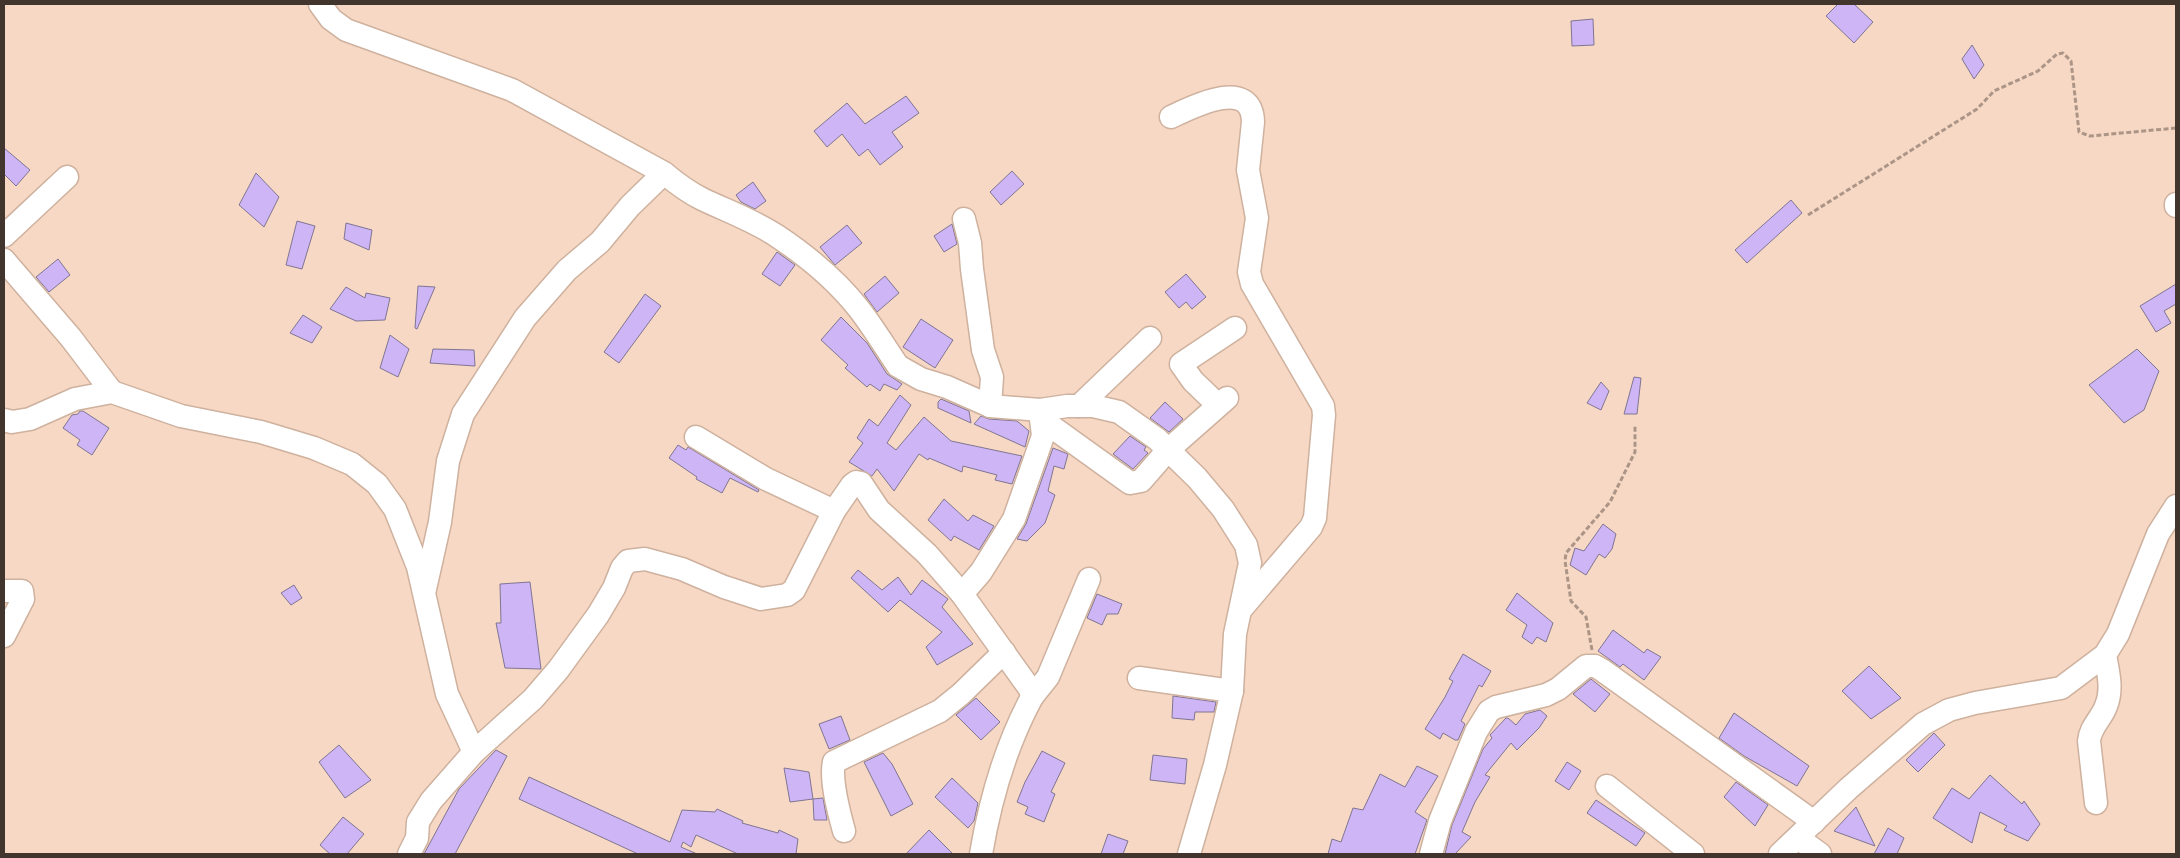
<svg xmlns="http://www.w3.org/2000/svg" width="2180" height="858" viewBox="0 0 2180 858" font-family="'PT Sans',sans-serif">
  <style>
    .building { fill: #ceb5f6; stroke: #807591 }
    .lines { fill: none; stroke-linecap: round; stroke-linejoin: round }
    .minor-casing { stroke: #ceb19e; stroke-width: 25 }
    .path { stroke: #ac9587; stroke-width: 3; stroke-dasharray: 5 2.5; stroke-linecap: butt }
    .minor { stroke: #fff; stroke-width: 22 }
  </style>
  <rect width="100%" height="100%" fill="#f6d8c4"/>
  <g class="building">
    <polygon points="1838,4 1854,4 1873,22 1854,43 1826,16"/>
    <polygon points="1593,19 1594,45 1572,46 1571,21"/>
    <polygon points="1972,45 1984,65 1974,79 1962,59"/>
    <polygon points="906,96 919,113 892,132 903,147 880,165 868,149 859,156 842,134 827,147 814,131 847,103 865,124"/>
    <polygon points="4,148 30,170 16,186 4,174"/>
    <polygon points="1012,171 1024,184 1001,205 990,192"/>
    <polygon points="256,173 279,197 264,227 239,205"/>
    <polygon points="753,182 766,201 755,209 741,202 736,195"/>
    <polygon points="1791,200 1802,213 1747,263 1735,250"/>
    <polygon points="297,221 315,226 302,269 286,265"/>
    <polygon points="346,223 372,230 369,250 344,239"/>
    <polygon points="952,224 957,244 944,252 934,236"/>
    <polygon points="847,225 862,243 835,265 820,247"/>
    <polygon points="777,252 795,265 780,286 762,274"/>
    <polygon points="58,259 70,275 49,292 36,277"/>
    <polygon points="1186,274 1206,297 1192,309 1186,302 1179,308 1165,292"/>
    <polygon points="885,276 899,293 877,312 864,294"/>
    <polygon points="2176,284 2176,304 2164,311 2171,323 2156,332 2140,306"/>
    <polygon points="418,286 435,287 417,329 415,328"/>
    <polygon points="346,287 365,298 366,293 390,298 385,320 356,321 330,309"/>
    <polygon points="645,294 661,306 619,363 604,352"/>
    <polygon points="303,315 322,327 312,343 290,333"/>
    <polygon points="841,317 867,343 887,374 902,384 897,390 884,384 880,391 870,384 867,387 845,368 848,365 821,340"/>
    <polygon points="921,319 953,340 935,368 903,347"/>
    <polygon points="390,335 409,349 398,377 380,368"/>
    <polygon points="433,349 474,350 475,366 430,363"/>
    <polygon points="2137,349 2159,371 2144,410 2124,423 2089,385"/>
    <polygon points="1634,377 1641,378 1637,414 1624,414"/>
    <polygon points="1601,382 1609,391 1601,410 1587,403"/>
    <polygon points="900,395 911,405 887,443 896,450 924,417 951,441 1022,456 1012,484 995,480 997,475 963,466 962,472 929,458 928,460 919,454 894,491 877,469 872,476 849,462 863,443 857,438 869,419 878,426"/>
    <polygon points="941,399 969,411 971,423 938,408 938,402"/>
    <polygon points="1165,402 1183,419 1169,432 1150,418"/>
    <polygon points="80,411 83,411 109,428 92,455 77,445 80,440 63,428 72,415 78,414"/>
    <polygon points="981,416 989,419 1017,421 1029,431 1025,447 974,424"/>
    <polygon points="1130,436 1146,447 1144,450 1148,453 1133,469 1113,454"/>
    <polygon points="678,445 686,450 688,447 759,490 758,492 730,478 722,493 696,479 697,477 669,458"/>
    <polygon points="1053,448 1068,454 1064,469 1054,466 1048,491 1055,495 1045,523 1027,541 1017,539 1026,524"/>
    <polygon points="944,499 968,521 973,515 994,526 979,550 954,536 951,541 928,520"/>
    <polygon points="1603,524 1616,534 1612,549 1605,558 1599,554 1586,575 1570,565 1575,548 1584,551"/>
    <polygon points="858,570 882,590 898,577 911,595 922,580 948,599 942,607 973,644 937,665 926,647 942,632 900,600 888,612 851,578"/>
    <polygon points="530,582 541,669 505,668 496,623 501,623 500,584"/>
    <polygon points="294,585 302,598 291,605 281,593"/>
    <polygon points="1517,593 1553,623 1546,642 1537,637 1532,644 1522,637 1527,625 1506,610"/>
    <polygon points="1097,594 1122,604 1118,614 1107,614 1102,625 1087,618"/>
    <polygon points="1613,630 1644,653 1647,649 1661,657 1644,680 1623,664 1620,667 1598,651"/>
    <polygon points="1463,654 1491,671 1482,687 1479,685 1461,721 1465,724 1458,740 1455,740 1443,733 1440,739 1425,729 1445,697 1453,681 1449,679"/>
    <polygon points="1869,666 1901,698 1871,719 1842,691"/>
    <polygon points="1591,679 1610,694 1595,712 1573,694"/>
    <polygon points="1173,696 1216,702 1214,712 1195,712 1194,720 1172,718"/>
    <polygon points="976,698 1000,722 981,740 956,715"/>
    <polygon points="1540,710 1547,716 1539,728 1517,750 1511,743 1485,775 1490,777 1475,802 1462,832 1471,837 1455,854 1445,854 1452,825 1483,749 1492,738 1490,735 1506,718 1508,718 1516,725 1525,714"/>
    <polygon points="1734,713 1809,766 1797,786 1744,756 1719,738"/>
    <polygon points="841,716 850,740 829,749 819,724"/>
    <polygon points="1934,733 1945,745 1918,772 1906,760"/>
    <polygon points="339,745 371,780 345,798 319,762"/>
    <polygon points="496,750 507,756 455,854 424,854 459,789"/>
    <polygon points="1042,751 1065,763 1051,792 1055,794 1044,822 1025,814 1028,807 1017,802 1025,782"/>
    <polygon points="883,753 892,764 913,804 891,816 864,762"/>
    <polygon points="1153,755 1187,759 1185,784 1150,780"/>
    <polygon points="1567,762 1581,771 1569,790 1555,781"/>
    <polygon points="1417,766 1438,776 1415,812 1427,820 1415,854 1328,854 1332,839 1341,842 1353,808 1363,810 1380,774 1405,787"/>
    <polygon points="784,768 809,772 813,799 790,802"/>
    <polygon points="1990,775 2022,804 2024,801 2040,824 2028,841 2004,830 2007,826 1980,812 1972,843 1933,818 1952,788 1969,799"/>
    <polygon points="529,777 670,842 682,810 715,812 717,809 743,821 742,823 778,833 779,830 798,839 796,854 738,854 696,835 691,847 683,842 681,847 697,854 638,854 519,799"/>
    <polygon points="952,778 978,803 974,821 968,828 935,797"/>
    <polygon points="1736,782 1768,805 1755,826 1724,797"/>
    <polygon points="823,798 827,820 814,820 813,799"/>
    <polygon points="1596,800 1645,833 1636,846 1587,813"/>
    <polygon points="1856,807 1875,846 1834,831"/>
    <polygon points="343,817 364,834 347,854 330,854 320,845"/>
    <polygon points="1888,828 1904,838 1897,854 1874,854"/>
    <polygon points="929,830 953,854 906,854"/>
    <polygon points="1108,834 1128,841 1123,854 1101,854"/>
  </g>
  <g class="lines">
    <g class="minor-casing">
      <g id="minor">
        <polyline points="320,4 331,19 346,30 512,90 664,173"/>
        <path d="M1171,117C1192,107 1252,76 1253,122L1248,170L1257,218L1249,272L1252,284L1323,406L1324,415L1315,518L1311,527L1242,608"/>
        <polyline points="2176,204 2176,206"/>
        <polyline points="964,219 970,243 972,269 983,350 992,377 990,406"/>
        <polyline points="4,236 67,177"/>
        <polyline points="4,260 71,338 112,392"/>
        <polyline points="1218,405 1193,381 1181,364 1235,328"/>
        <polyline points="1079,406 1150,338"/>
        <polyline points="1041,419 1130,483 1141,481 1168,450 1227,398"/>
        <polyline points="4,420 12,422 30,419 75,399 112,392 181,416 261,432 314,448 352,464 377,484 395,509 418,567 447,694 474,752"/>
        <path d="M834,511L852,485L856,482L861,483L879,510L927,554L962,594L1030,689L1032,697C1006,745 990,801 981,854"/>
        <path d="M425,589L440,522L448,461L463,414L525,318L567,270L600,242L630,206L664,173C676,183 688,192 702,199C727,211 753,220 777,236C807,256 837,281 859,309C873,327 885,347 898,366L921,379L947,387L990,406L1040,410L1067,406H1093L1119,412L1157,439L1197,478L1223,509L1246,545L1250,563L1235,634L1232,691L1215,765L1189,854"/>
        <polyline points="4,591 22,591 23,599 4,636"/>
        <polyline points="962,594 981,572 1014,519 1043,436 1040,410"/>
        <polyline points="1139,678 1232,691"/>
        <polyline points="1032,697 1048,677 1089,579"/>
        <polyline points="1607,786 1693,854"/>
        <path d="M2096,803L2089,741C2090,727 2102,718 2106,706C2113,690 2108,671 2105,655"/>
        <path d="M844,831C839,813 830,780 834,762L940,711L961,694L1004,652"/>
        <polyline points="1798,838 1820,854"/>
        <polyline points="409,854 417,838 418,822 431,801 474,752 533,699 558,670 598,615 614,588 622,568 628,561 645,559 682,569 724,587 761,599 787,595 794,590 834,511 766,479 696,437"/>
        <polyline points="1431,854 1440,821 1476,732 1489,711 1496,707 1546,695 1558,689 1586,666 1595,666 1602,670 1814,822"/>
        <polyline points="1780,854 1848,789 1923,724 1949,710 1975,703 2061,688 2105,655 2118,634 2158,534 2176,506"/>
      </g>
    </g>
    <g class="path">
      <polyline points="1808,215 1977,109 1994,91 2038,71 2057,54 2063,53 2071,61 2079,132 2090,136 2176,128"/>
      <polyline points="1592,650 1586,617 1571,601 1565,561 1566,553 1610,502 1635,452 1635,425"/>
    </g>
    <use href="#minor" class="minor"/>
  </g>
  <rect width="2180" height="858" fill="none" stroke="#41352e" stroke-width="10"/>
</svg>
